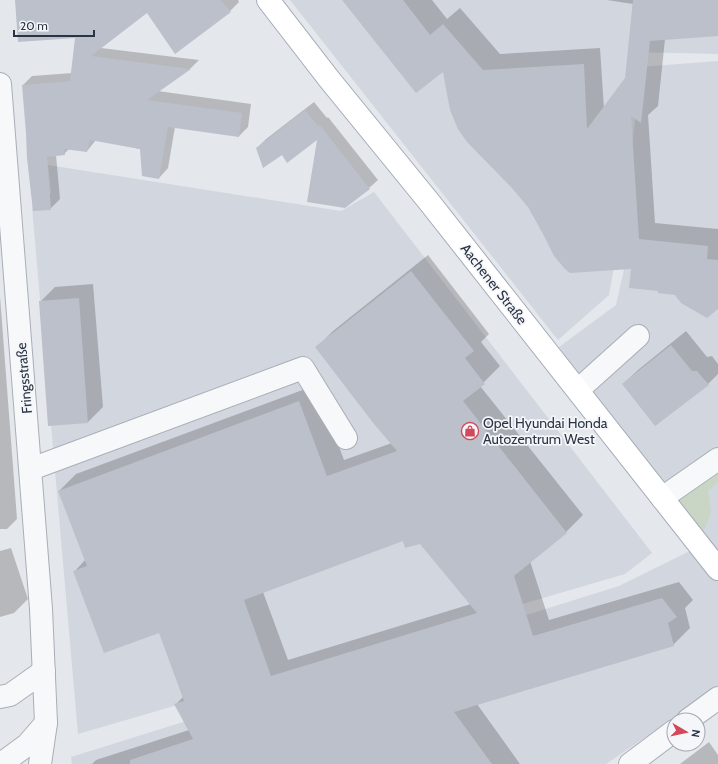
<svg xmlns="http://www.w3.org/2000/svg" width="718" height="764" viewBox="0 0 718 764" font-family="Cabin,sans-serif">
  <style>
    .built { fill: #d2d6de }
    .green { fill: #c9d6c5 }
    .shadow { fill: #0003; fill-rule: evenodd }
    .building { fill: #bbc0ca; fill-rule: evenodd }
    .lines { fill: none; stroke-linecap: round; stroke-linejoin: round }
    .minor-casing { stroke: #a9aeb7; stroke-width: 24 }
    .major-casing { stroke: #a3abb8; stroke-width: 24 }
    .minor { stroke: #f7f8fa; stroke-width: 22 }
    .major { stroke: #fff; stroke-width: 22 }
    .labels { text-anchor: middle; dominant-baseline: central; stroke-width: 3.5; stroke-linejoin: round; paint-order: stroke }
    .street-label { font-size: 14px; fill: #2b3445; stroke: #f4f6f9 }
    .poi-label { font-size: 14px; fill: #2b3445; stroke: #f4f6f9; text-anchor: start }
  </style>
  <rect width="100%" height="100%" fill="#e4e7ec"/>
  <g class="built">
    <polygon points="290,0 718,0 718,54 632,52 618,245 609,295 558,340"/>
    <polygon points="718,61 718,688 606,764 72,764 71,757 619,586 700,546 559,347 616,305 629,247 624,171 633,139 640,67"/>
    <polygon points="48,165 341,211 374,192 652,553 625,574 78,734 32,207 51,193"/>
  </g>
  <polygon class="green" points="718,465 718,482 708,491 711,513 702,535 672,501"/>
  <g class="shadow">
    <polygon points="16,0 238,0 239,2 230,11 147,12 101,48 199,60 191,68 158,91 251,104 248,127 239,136 175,127 168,168 159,178 140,149 96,140 87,151 69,149 64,154 56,155 60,199 50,209 23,85 32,76 72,73 76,37"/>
    <polygon points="343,0 432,0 447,19 460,8 500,54 600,48 604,109 626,79 633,4 607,0 718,0 718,35 665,39 658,106 648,115 655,223 718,229 718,308 676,294 659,290 633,268 529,207 512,186 444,70"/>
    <polygon points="314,102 327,118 328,117 378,180 369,188 318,137 282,154 257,148 266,139"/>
    <path d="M428,255L489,334L481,342L500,366L480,386L583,515L566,532L530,561L549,620L679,582L693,600L685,608L690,628L673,645L477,704L520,764H92L96,760L189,730L176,704L183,697L160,632L74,572L85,560L59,491L76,474L316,385L344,460L392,443L317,347L333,331ZM404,539L421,543L471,604L288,660L263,592Z"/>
    <polygon points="93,284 103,407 88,422 49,425 40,302 55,287"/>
    <polygon points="0,296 17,519 7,529 0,529"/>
    <polygon points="686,331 707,357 712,356 718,364 718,374 708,384 656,425 623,384 638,370"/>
    <polygon points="11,548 28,599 14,613 0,617 0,551"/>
    <polygon points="709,742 718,755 718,764 680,764"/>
  </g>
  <g class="building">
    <polygon points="15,0 221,0 231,12 175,54 147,13 91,56 191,69 147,100 242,113 239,137 168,127 159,179 142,176 140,149 90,140 87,152 64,149 65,155 47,157 51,210 33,211 27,158 26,133 22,85 70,81 75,38 18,42"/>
    <polygon points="342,0 403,0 430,35 443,24 483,70 584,64 587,129 625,78 633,0 718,0 718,36 650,41 641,123 631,116 639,239 708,246 707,259 718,260 718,309 707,318 681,303 675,295 658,293 658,291 629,288 631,269 570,273 565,269 554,256 543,234 528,207 511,187 467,142 458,129 450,110 443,72 416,93"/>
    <polygon points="305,110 319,127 319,124 370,189 345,208 307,202 317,140 287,163 282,155 263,168 256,148"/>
    <path d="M411,271L474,351L465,358L485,384L463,401L567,533L514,576L533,636L662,598L677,617L668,623L674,646L454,712L492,764H130V760L193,739L174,704L184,701L159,633L104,653L73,571L87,566L58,491L299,401L327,476L397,451L374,424L315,347ZM403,541L405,548L420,544L477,613L271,676L244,600Z"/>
    <polygon points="79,298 88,423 48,426 39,301"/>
    <polygon points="671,345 692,371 697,371 709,385 655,426 622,384"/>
  </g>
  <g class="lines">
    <g class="minor-casing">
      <g id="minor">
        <polyline points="0,84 41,609 46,723 40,764"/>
        <polyline points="578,390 638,336"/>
        <polyline points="31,469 303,368 346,438"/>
        <polyline points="662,498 718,459"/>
        <polyline points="0,697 10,695 44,671"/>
        <polyline points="688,720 718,698"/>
        <polyline points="1,764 27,745 46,723"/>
        <polyline points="630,764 674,731"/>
      </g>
    </g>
    <g class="major-casing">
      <polyline id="major" points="268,0 329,79 430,203 718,569"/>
    </g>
    <use href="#minor" class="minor"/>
    <use href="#major" class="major"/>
  </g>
  <defs>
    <g id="shop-ring" transform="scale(0.9)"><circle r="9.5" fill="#f4f6f9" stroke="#d1495b" stroke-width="1.5"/><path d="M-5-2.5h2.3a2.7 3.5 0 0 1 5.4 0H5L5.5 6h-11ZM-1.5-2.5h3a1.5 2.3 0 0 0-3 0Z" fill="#d1495b"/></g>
  </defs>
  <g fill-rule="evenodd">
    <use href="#shop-ring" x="470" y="431"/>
  </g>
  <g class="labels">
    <g class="street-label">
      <text transform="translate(494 284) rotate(52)">Aachener Straße</text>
      <text transform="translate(24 378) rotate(-95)">Fringsstraße</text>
    </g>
    <g class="poi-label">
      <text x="483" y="423">Opel Hyundai Honda<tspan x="483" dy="16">Autozentrum West</tspan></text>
    </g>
  </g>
  <g transform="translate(686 732) rotate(99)"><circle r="19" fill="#f4f6f9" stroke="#a4a8b1"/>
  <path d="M0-3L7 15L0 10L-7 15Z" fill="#d1495b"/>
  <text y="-6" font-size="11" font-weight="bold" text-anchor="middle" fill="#2b3445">N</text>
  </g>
  <path d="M14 30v6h80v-6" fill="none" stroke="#2b3445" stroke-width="2"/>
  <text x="20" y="30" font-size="12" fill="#2b3445" stroke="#f4f6f9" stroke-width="3" paint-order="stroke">20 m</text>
</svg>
